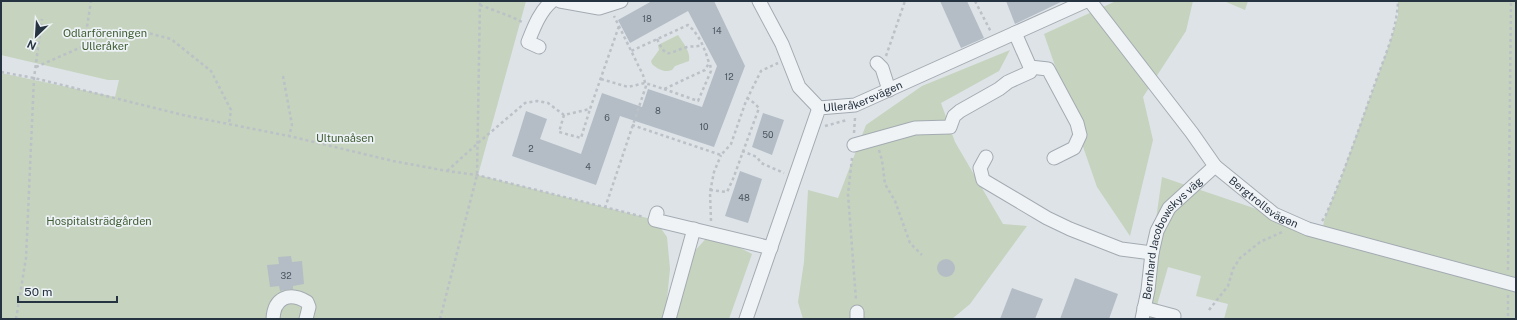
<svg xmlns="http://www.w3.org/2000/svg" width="1517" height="320" viewBox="0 0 1517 320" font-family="'Public Sans',sans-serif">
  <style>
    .green { fill: #c6d3be }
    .building { fill: #b4bdc5 }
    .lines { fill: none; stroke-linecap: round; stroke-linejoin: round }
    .minor-casing { stroke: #a3abb2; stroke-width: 15 }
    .path { stroke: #bbc1c7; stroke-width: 2.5; stroke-dasharray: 3 3; stroke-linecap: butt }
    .minor { stroke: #f0f3f6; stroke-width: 13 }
    .labels { text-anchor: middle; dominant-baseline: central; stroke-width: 3.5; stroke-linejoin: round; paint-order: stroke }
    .number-label { font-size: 9px; fill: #4a5661 }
    .park-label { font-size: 11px; fill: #3f5c32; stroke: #edf2f6 }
    .street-label { font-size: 11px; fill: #263340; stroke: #edf2f6 }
  </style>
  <rect width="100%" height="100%" fill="#dee3e8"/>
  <g class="green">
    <polygon points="1,1 526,1 478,175 655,220 667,237 670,269 665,319 1,319 1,73 115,97 119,80 108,80 1,55"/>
    <polygon points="1116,1 1193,1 1186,31 1143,97 1153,140 1130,236 1097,187 1044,34"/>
    <polygon points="1224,1 1248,1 1245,10"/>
    <polygon points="1398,1 1516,1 1516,319 1224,319 1228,304 1196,296 1201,276 1168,267 1153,319 1142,319 1162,177 1322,231 1325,217 1339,183 1389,45 1398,16"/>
    <path d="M678,35C683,43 691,52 689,61L675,66L672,70C664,73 658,69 652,64L651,61L659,50L658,45Z"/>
    <polygon points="1010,50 999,71 941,103 955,142 1003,224 1027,226 970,304 952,319 803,319 798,302 804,262 808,190 838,198 866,125 922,86"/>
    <polygon points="711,233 752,254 729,319 673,319 693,253"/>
  </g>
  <g class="building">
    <polygon points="652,1 714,1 745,66 714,147 620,116 596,185 512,156 526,111 547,119 540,139 581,154 602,93 642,107 648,89 702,107 717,66 688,11 630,43 618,20"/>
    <polygon points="940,1 967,1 984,38 961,48"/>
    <polygon points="1006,1 1063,1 1015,24"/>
    <polygon points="763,113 784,120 772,155 752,147"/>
    <polygon points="740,171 762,179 748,223 725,216"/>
    <polygon points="291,256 292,262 302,261 304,284 293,286 293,289 280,291 279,286 270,287 267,265 279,264 278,257"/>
    <circle cx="946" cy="268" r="9"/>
    <polygon points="1075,278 1118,294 1109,319 1060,319"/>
    <polygon points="1012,288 1043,299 1035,319 1000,319"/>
  </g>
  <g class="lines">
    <g class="minor-casing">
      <g id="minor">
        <polyline points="560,1 599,8 621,1"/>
        <polyline points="759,1 782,44 799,87 819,108"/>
        <path id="s1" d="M1090,1L1192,133L1215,166L1274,214L1308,229L1516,285"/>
        <polyline points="1015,33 1030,67 1048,69 1077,123 1080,135 1074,148 1054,158"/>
        <path d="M539,47L528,42C534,27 540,11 552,1"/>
        <polyline points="877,63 882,68 889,90"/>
        <polyline points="854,145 915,128 950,127 954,116 960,111 999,89 1008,82 1030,72 1030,67"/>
        <polyline points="986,157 980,168 983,180 1047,218 1070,229 1121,249 1152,253"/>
        <polyline points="657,213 655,220 771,248"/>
        <polyline points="1144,308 1174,316"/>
        <polyline points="857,312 857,319"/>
        <path d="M273,319C274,298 289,291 307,302L309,307L306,319"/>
        <polyline points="669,319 694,229"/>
        <path id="s2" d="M746,319L819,108L855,105L1086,1"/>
        <path id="s3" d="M1142,319L1148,290L1152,253L1157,231L1169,208L1215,166"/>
      </g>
    </g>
    <g class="path">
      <polyline points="975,1 991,32"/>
      <polyline points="480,5 512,17 522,22"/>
      <polyline points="144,32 171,39 211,71 231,110 229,124"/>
      <path d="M657,39C667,60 667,53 687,47C692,46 697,47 702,45"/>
      <polyline points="886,56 905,1"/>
      <polyline points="36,67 84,46 91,1"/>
      <polyline points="1,72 34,78 183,115 289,136 393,161 447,171 477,175 644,217"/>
      <polyline points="283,76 292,125 289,136"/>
      <path d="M601,79L628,87L645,83L664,89L705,70L709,63C705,49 699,34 688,25L631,51"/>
      <polyline points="664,89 698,101 711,71 710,63"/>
      <polyline points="564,115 559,132 581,138 590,109"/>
      <polyline points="632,125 721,155 731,144 746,101 761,71 778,63"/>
      <polyline points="825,126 847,120"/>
      <polyline points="854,133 855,118"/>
      <polyline points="879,150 882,160 885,184 895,201 910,243 922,255"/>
      <polyline points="742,151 757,157 761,163 784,173"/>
      <polyline points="852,158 848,194 856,300"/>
      <polyline points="447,171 478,143 525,103 537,101 548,103 564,115 590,109 619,26"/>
      <polyline points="710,190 727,192 733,179 759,108 754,103 747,98"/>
      <polyline points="605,208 646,86 643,75 614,16"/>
      <polyline points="711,221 710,192 714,172 721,155"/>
      <path d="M1322,221L1325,217C1343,175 1358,132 1373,89C1383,60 1397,31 1398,1"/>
      <polyline points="1508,270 1511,1"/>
      <polyline points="1508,295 1508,319"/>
      <polyline points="1209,310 1228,286 1233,269 1240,258 1260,242 1282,232"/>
      <polyline points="16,319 26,258 34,78 42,19"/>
      <polyline points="440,319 477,175 480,1"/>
    </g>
    <use href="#minor" class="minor"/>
  </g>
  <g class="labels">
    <g class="number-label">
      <text x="647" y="18">18</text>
      <text x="717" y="30">14</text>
      <text x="729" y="76">12</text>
      <text x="658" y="110">8</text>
      <text x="607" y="117">6</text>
      <text x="704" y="126">10</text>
      <text x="768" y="134">50</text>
      <text x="531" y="148">2</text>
      <text x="588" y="166">4</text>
      <text x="744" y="197">48</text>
      <text x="286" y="275">32</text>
    </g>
    <g class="park-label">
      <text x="105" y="33">Odlarföreningen<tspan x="105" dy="13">Ulleråker</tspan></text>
      <text x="345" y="138">Ultunaåsen</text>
      <text x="99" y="221">Hospitalsträdgården</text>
    </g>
    <g class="street-label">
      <text stroke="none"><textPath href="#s2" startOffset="269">Ulleråkersvägen</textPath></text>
      <text stroke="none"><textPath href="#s1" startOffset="268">Bergtrollsvägen</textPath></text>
      <text stroke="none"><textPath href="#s3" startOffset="89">Bernhard Jacobowskys väg</textPath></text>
    </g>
  </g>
  <rect width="1517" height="320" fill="none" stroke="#263340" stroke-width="4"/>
  <g transform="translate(36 36) rotate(205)" stroke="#edf2f6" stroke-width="3" paint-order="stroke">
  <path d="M0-3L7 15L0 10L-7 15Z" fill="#263340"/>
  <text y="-6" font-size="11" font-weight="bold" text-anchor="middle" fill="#263340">N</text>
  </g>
  <path d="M18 296v6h99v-6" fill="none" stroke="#263340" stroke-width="2"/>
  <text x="24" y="296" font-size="12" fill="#263340" stroke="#edf2f6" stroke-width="3" paint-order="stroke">50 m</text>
</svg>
